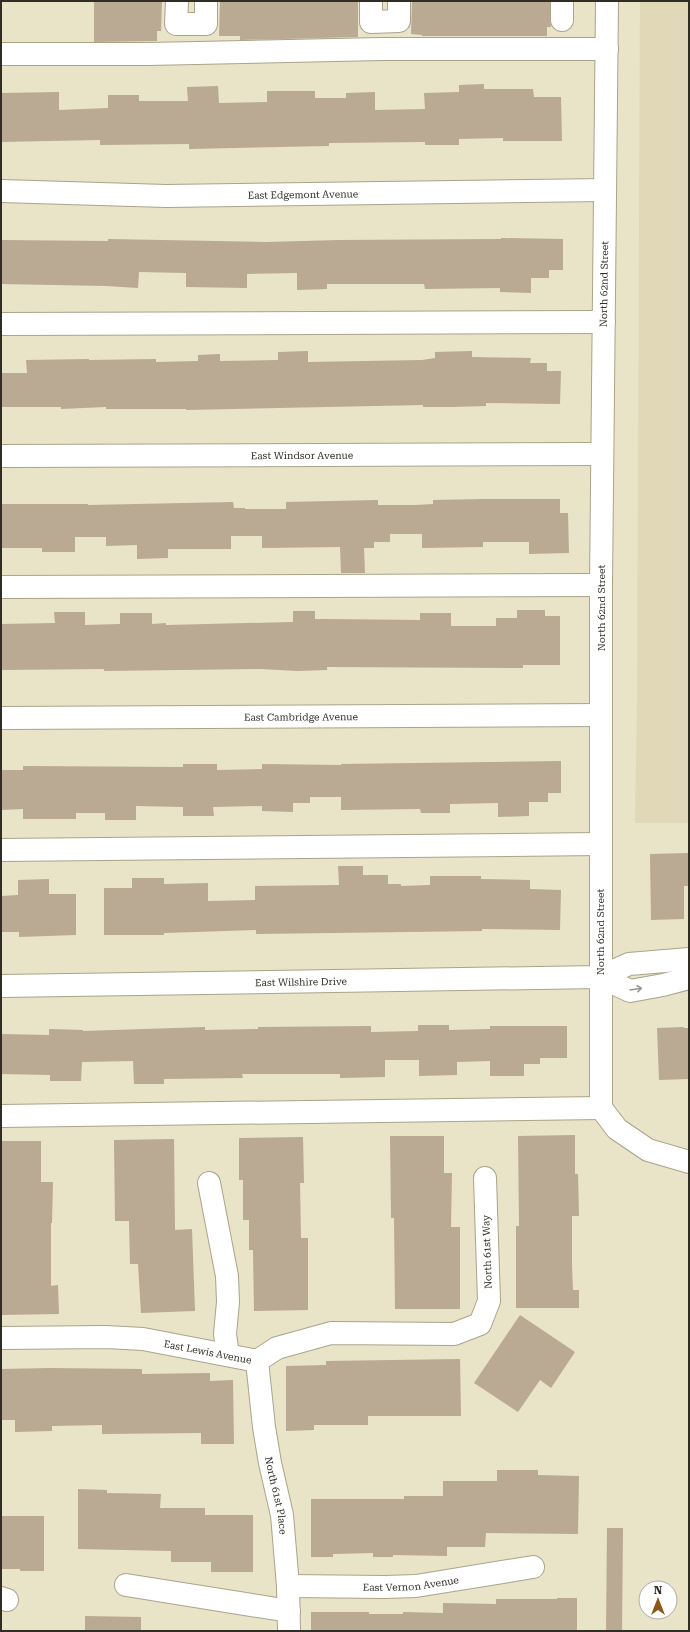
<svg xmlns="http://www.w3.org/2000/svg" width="690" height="1632" viewBox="0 0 690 1632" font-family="'Roboto Serif',serif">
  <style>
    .built { fill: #e0d8b6 }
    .building { fill: #baa993 }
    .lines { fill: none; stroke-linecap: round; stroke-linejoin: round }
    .minor-casing { stroke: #a9a48a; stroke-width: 24 }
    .minor { stroke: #fff; stroke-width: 22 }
    .oneway { stroke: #989692 }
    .labels { text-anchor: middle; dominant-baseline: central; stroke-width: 3; stroke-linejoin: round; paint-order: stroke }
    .street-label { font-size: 10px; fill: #302e24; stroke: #fff }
  </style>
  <rect width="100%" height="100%" fill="#e9e3c8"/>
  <polygon class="built" points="640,1 689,1 689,823 635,823 637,706"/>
  <g class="building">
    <polygon points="94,1 162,1 161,31 157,31 157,41 94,42"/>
    <polygon points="220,1 358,1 358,37 240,40 240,36 219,36"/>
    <polygon points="412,1 550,1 550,20 551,27 547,27 547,36 422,36 422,35 411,34"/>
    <polygon points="484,84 484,89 533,89 534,97 561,97 562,141 503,141 503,138 459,139 459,145 425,145 425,142 329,143 329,146 189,149 189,144 100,145 100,140 1,142 1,93 59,92 59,110 108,108 108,95 139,95 139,101 188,101 187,87 218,86 219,103 267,102 267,91 315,91 315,98 346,98 346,93 375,92 375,110 425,109 424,93 459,92 459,85"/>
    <polygon points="501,238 563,239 563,270 549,270 549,278 531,278 531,293 500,292 500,288 425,289 424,284 327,284 327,289 297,290 297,273 247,274 247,288 186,287 186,273 139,272 138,288 106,286 1,284 1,240 108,241 108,239 266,242 339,240 501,239"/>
    <polygon points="308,351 308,362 422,360 435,358 435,352 472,351 472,357 531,358 530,363 547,363 547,371 561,371 560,404 486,403 486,406 452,407 423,407 423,405 186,410 186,409 106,409 106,407 61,409 61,407 1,407 1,373 27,373 26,360 89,359 89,360 156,359 156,362 198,361 198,355 220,354 220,361 278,360 278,352"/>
    <polygon points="483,499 560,499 560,513 568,513 569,553 529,554 529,542 483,542 483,547 422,548 422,534 390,534 390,542 374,542 374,548 364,548 365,573 341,573 340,547 262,548 262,536 231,536 231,549 168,549 168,558 137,559 137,545 106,546 106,537 75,537 75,552 42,552 42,548 1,548 1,504 88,504 88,505 233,502 234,508 245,508 245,509 286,509 286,502 378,500 378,505 415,505 433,504 433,500"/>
    <polygon points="517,610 545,610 545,616 560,616 560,665 523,665 523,668 327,667 327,670 298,671 261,669 104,671 104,669 1,670 1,624 55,623 54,612 85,612 85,625 120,624 120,613 152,613 152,624 166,623 166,625 293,622 293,611 315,611 315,619 326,619 420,620 420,613 451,613 451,626 496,626 496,618 517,618"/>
    <polygon points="561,761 561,793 548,793 548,802 529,802 529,816 498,817 498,803 450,804 450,813 421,813 420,809 341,810 341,797 310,797 310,803 293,803 293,812 262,811 262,806 213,807 214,816 183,816 183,807 136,806 136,820 105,820 105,813 76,813 76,819 23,819 23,809 1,810 1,770 23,770 23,766 183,767 183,764 217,764 217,770 262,769 262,764 341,765 341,764"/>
    <polygon points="689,853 689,886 684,886 684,919 651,920 650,854"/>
    <polygon points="338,866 363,866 363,875 388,875 388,884 401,884 401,886 430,885 430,876 481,876 481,879 530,880 530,889 561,890 560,930 482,929 482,931 256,934 256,930 164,933 164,935 104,935 104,888 132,888 132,878 164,878 164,884 208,883 208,901 255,900 255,886 339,885"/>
    <polygon points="49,879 49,894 76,894 76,935 19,937 19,932 1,932 1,896 18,895 18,880"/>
    <polygon points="418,1025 449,1025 449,1030 490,1029 490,1026 567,1026 567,1058 540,1058 540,1064 524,1064 524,1076 490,1076 490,1061 457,1062 457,1075 419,1076 419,1060 385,1060 385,1077 340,1078 340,1074 242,1074 243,1078 164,1079 164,1084 134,1084 133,1061 82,1062 81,1081 50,1081 50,1075 1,1074 1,1034 49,1035 49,1029 83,1030 83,1031 205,1027 205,1030 258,1029 258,1027 371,1026 371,1032 418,1031"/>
    <polygon points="684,1027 684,1028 689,1028 689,1079 659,1080 657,1028"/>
    <polygon points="575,1135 575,1174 578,1174 579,1216 572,1216 572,1266 573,1290 579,1290 579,1308 516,1308 516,1226 519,1226 518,1136"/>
    <polygon points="390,1136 444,1136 444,1173 452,1173 451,1227 460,1227 460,1309 395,1309 394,1218 391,1218"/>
    <polygon points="303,1137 304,1183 300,1183 301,1238 308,1238 308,1310 254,1311 253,1250 249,1250 249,1220 243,1220 243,1180 239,1180 239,1138"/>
    <polygon points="174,1139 175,1230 192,1229 195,1311 141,1313 138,1264 130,1264 129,1221 115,1221 114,1140"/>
    <polygon points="1,1141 41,1141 41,1182 53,1182 52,1223 51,1223 51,1286 58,1285 59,1314 1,1315"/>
    <polygon points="520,1315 575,1352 551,1388 540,1380 518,1412 474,1383"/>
    <polygon points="460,1359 461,1416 368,1416 368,1425 314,1425 314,1430 286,1431 286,1366 326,1365 326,1361"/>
    <polygon points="51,1368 142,1369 142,1374 210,1373 210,1381 233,1380 234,1444 201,1444 201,1433 102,1434 102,1425 52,1426 52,1431 15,1432 15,1420 1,1420 1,1369"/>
    <polygon points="497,1470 538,1470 538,1475 579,1476 578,1534 486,1533 485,1547 447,1547 447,1556 393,1555 393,1557 373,1557 373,1553 333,1554 333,1557 311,1557 311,1499 404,1499 404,1496 443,1496 443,1481 497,1481"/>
    <polygon points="78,1489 107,1490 107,1493 161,1494 160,1508 205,1508 205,1515 253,1515 253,1572 211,1572 211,1562 171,1562 171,1551 78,1549"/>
    <polygon points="1,1516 44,1516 44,1571 20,1571 20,1569 1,1569"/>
    <polygon points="607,1528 623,1528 622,1631 606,1631"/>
    <polygon points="557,1598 577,1598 577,1631 311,1631 311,1612 369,1612 369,1614 403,1614 403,1612 443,1613 443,1603 496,1604 496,1599 557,1599"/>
    <polygon points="85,1616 141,1617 141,1631 85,1631"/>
  </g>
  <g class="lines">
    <g class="minor-casing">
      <g id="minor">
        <polyline points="177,1 176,24 206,24 206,1"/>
        <polyline points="371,1 371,22 399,21 399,1"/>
        <polyline points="607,1 601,585 601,1108 617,1129 648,1150 689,1162"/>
        <polyline points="562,20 562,1"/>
        <polyline points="1,54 148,54 381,49 607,49"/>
        <path id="s1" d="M1,191L166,196L605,190"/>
        <polyline points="1,324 604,322"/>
        <path id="s2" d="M1,456L602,454"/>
        <polyline points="1,587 601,585"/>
        <path id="s3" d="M1,718L600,715"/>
        <polyline points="1,850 600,844"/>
        <polyline points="600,977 630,991 663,985 689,978"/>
        <path id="s4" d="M1,986L600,977L629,964L689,959"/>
        <polyline points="1,1116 601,1108"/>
        <polyline points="209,1183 227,1276 228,1302 225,1334 228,1355"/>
        <path id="s5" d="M1,1338L106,1337L143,1339L257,1361L277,1348L331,1333L454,1334L480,1324L489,1301L485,1178"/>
        <path id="s6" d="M257,1361L264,1427L270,1463L282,1515L288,1586L289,1631"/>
        <polyline points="126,1585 289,1611"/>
        <path id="s7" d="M288,1586L385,1587L416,1586L533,1567"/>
        <polyline points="1,1598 7,1600"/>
      </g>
    </g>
    <use href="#minor" class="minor"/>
  </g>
  <defs><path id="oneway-shaft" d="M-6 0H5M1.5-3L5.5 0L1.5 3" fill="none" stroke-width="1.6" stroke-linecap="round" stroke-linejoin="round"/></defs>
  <use class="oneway" href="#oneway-shaft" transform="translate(636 989) rotate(-9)"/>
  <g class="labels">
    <g class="street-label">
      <text stroke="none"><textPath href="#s1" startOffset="302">East Edgemont Avenue</textPath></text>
      <text transform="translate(604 284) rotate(-89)">North 62nd Street</text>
      <text stroke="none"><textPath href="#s2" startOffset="301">East Windsor Avenue</textPath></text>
      <text transform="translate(601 608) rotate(-90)">North 62nd Street</text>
      <text stroke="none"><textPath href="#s3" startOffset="300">East Cambridge Avenue</textPath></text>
      <text transform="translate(600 932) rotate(-90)">North 62nd Street</text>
      <text stroke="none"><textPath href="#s4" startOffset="300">East Wilshire Drive</textPath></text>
      <text transform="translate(487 1252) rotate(-92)">North 61st Way</text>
      <text stroke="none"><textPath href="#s5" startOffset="208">East Lewis Avenue</textPath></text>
      <text stroke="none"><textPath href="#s6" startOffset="136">North 61st Place</textPath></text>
      <text stroke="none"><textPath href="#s7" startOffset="123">East Vernon Avenue</textPath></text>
    </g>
  </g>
  <rect width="690" height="1632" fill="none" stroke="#302e24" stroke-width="4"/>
  <g transform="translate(658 1600)"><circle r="19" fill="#ffffff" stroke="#acaba7"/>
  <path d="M0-3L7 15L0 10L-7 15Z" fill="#905414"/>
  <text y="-6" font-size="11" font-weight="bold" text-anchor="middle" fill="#302e24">N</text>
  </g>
</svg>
